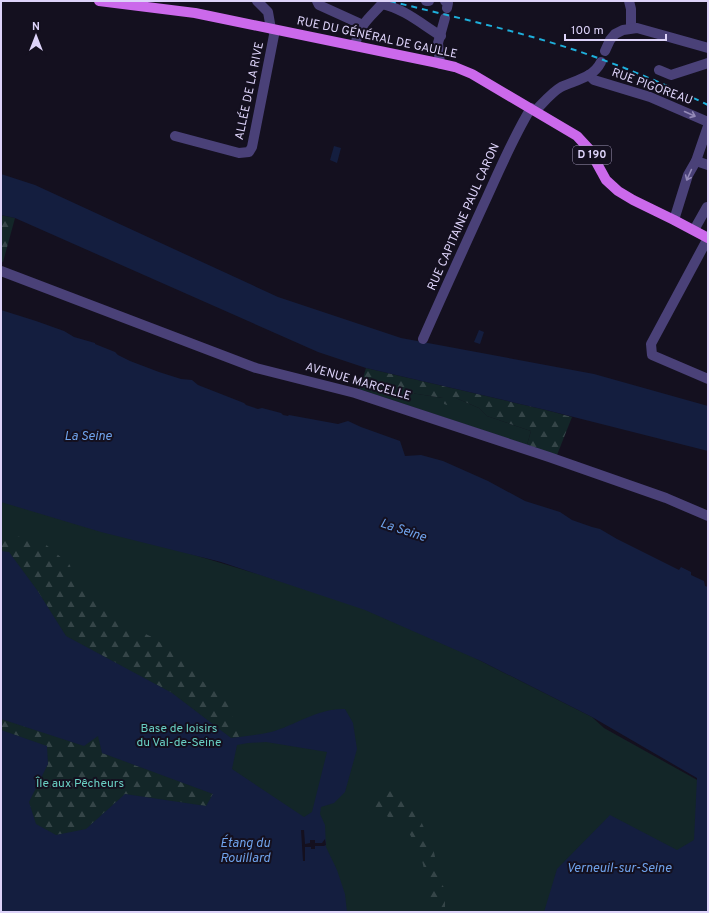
<svg xmlns="http://www.w3.org/2000/svg" width="709" height="913" viewBox="0 0 709 913" font-family="Overpass,sans-serif">
  <style>
    .green { fill: #132628 }
    .forest { fill: url(#forest-firs) }
    .water { fill: #141e3f; fill-rule: evenodd }
    .pier { fill: #14101f }
    .lines { fill: none; stroke-linecap: round; stroke-linejoin: round }
    .minor { stroke: #4a4178; stroke-width: 10 }
    .major { stroke: #cb69eb; stroke-width: 10 }
    .rail { stroke: #1eafdb; stroke-width: 2; stroke-dasharray: 6 5; stroke-linecap: butt }
    .oneway { stroke: #948ab8 }
    .labels { text-anchor: middle; dominant-baseline: central; stroke-width: 4; stroke-linejoin: round; paint-order: stroke }
    .shield { fill: #14101f; stroke: #a198b8; stroke-width: 1 }
    .shield-label { font-size: 11px; font-weight: bold; fill: #ddd3f9 }
    .street-label { font-size: 12px; fill: #ddd3f9; stroke: #14101f }
    .park-label { font-size: 12px; fill: #69cfc3; stroke: #14101f }
    .water-label { font-size: 13px; font-style: italic; fill: #6fa2eb; stroke: #14101f }
  </style>
  <defs>
    <pattern id="forest-firs" width="22" height="20" patternUnits="userSpaceOnUse"><rect width="22" height="20" fill="#132628"/><path d="M5 1l3.5 6h-7zM16 11l3.5 6h-7z" fill="#354548"/></pattern>
  </defs>
  <rect width="100%" height="100%" fill="#14101f"/>
  <g class="green">
    <polygon points="363,378 375,380 405,392 443,398 456,398 479,408 487,416 531,431 527,445 359,389"/>
    <polygon points="1,501 88,523 258,574 409,623 481,661 592,717 604,728 708,786 708,912 1,912"/>
  </g>
  <g class="forest">
    <polygon points="1,215 15,218 3,262 1,261"/>
    <polygon points="366,368 546,410 572,417 557,455 527,445 531,431 487,416 479,408 456,398 447,405 444,404 443,398 405,392 375,380 363,378"/>
    <polygon points="1,535 10,539 25,535 44,543 70,565 72,576 110,617 154,638 181,658 212,691 230,689 227,699 239,737 231,738 172,693 66,636 37,590 9,552 1,551"/>
    <polygon points="1,719 84,746 98,736 102,753 213,794 206,806 125,794 86,829 56,835 36,824 28,802 48,764 47,746 1,730"/>
    <polygon points="402,790 420,819 433,848 441,883 445,889 445,912 429,912 430,895 421,856 400,815 390,820 383,810 373,816 364,806 382,792"/>
  </g>
  <g class="water">
    <polygon points="334,146 341,148 337,163 330,160"/>
    <polygon points="1,174 35,185 278,297 401,338 594,374 708,406 708,451 546,410 366,368 318,352 15,218 1,215"/>
    <polygon points="1,310 36,321 64,331 74,337 95,343 95,344 115,352 118,355 130,361 159,372 181,379 192,380 198,385 244,403 246,405 258,409 262,408 281,413 283,415 288,416 289,415 338,424 348,421 361,427 400,441 405,456 421,455 443,461 488,481 525,501 560,512 572,520 592,527 600,529 617,539 679,570 681,567 691,572 691,575 704,581 705,586 708,587 708,912 544,912 557,869 610,815 677,850 694,840 697,778 592,717 481,661 365,610 221,562 101,532 1,502"/>
    <polygon points="479,330 484,332 480,344 474,342"/>
    <path d="M1,551L9,552L37,590L66,636L172,693L231,738C244,736 258,735 271,732C296,725 318,708 345,709L353,723L357,749L345,792L334,803L321,807L320,814L325,825L326,847L337,870L345,894L347,912H1V730L47,746L48,764L29,802L36,824L56,835L86,829L125,794L206,806L213,794L102,753L98,736L84,746L1,719ZM266,742L327,752L312,812L304,817L232,769L237,745L248,743Z"/>
  </g>
  <polygon class="pier" points="301,830 304,830 305,844 310,843 310,840 315,840 315,843 322,843 325,839 326,845 324,846 315,846 315,849 311,849 311,847 305,847 305,861 303,861"/>
  <g class="lines">
    <g class="minor">
      <polyline points="257,1 268,12 271,29"/>
      <polyline points="317,1 319,5 363,25"/>
      <polyline points="426,1 429,1"/>
      <polyline points="445,1 448,3 447,8"/>
      <polyline points="629,1 631,9 631,28"/>
      <path d="M355,46C359,25 368,19 382,4C403,8 423,25 441,36"/>
      <polyline points="605,51 610,40 615,34 623,30 637,28 708,48"/>
      <polyline points="440,64 438,43 445,18"/>
      <polyline points="659,70 671,75 708,63"/>
      <polyline points="589,75 594,80 650,97 708,122"/>
      <path d="M535,111C543,103 552,92 561,87C576,80 593,78 601,62"/>
      <polyline points="175,136 239,153 249,152 252,147 275,30"/>
      <polyline points="696,161 708,165"/>
      <polyline points="674,220 688,175 696,161 708,126"/>
      <polyline points="694,230 707,207"/>
      <polyline points="708,238 651,344 652,355 708,379"/>
      <polyline points="1,271 256,368 355,393 549,457 666,498 708,516"/>
      <path d="M423,339C444,291 466,243 488,195C501,166 514,136 531,108"/>
    </g>
    <polyline class="major" points="99,1 195,13 433,62 455,67 472,74 577,136 589,149 606,180 618,191 633,200 674,220 708,238"/>
    <path class="rail" d="M390,1C445,15 501,27 556,44C608,60 659,81 708,105"/>
  </g>
  <defs><path id="oneway-shaft" d="M-6 0H5M1.5-3L5.5 0L1.5 3" fill="none" stroke-width="1.6" stroke-linecap="round" stroke-linejoin="round"/></defs>
  <g class="oneway">
    <use href="#oneway-shaft" transform="translate(690 114) rotate(24)"/>
    <use href="#oneway-shaft" transform="translate(689 175) rotate(114)"/>
  </g>
  <g class="labels">
    <rect class="shield" x="573" y="146" width="38" height="18" rx="3"/>
    <g class="shield-label">
      <text x="592" y="155">D 190</text>
    </g>
    <g class="street-label">
      <text transform="translate(377 38) rotate(12)">RUE DU GÉNÉRAL DE GAULLE</text>
      <text transform="translate(652 87) rotate(20)">RUE PIGOREAU</text>
      <text transform="translate(250 91) rotate(-78)">ALLÉE DE LA RIVE</text>
      <text transform="translate(464 217) rotate(-66)">RUE CAPITAINE PAUL CARON</text>
      <text transform="translate(358 382) rotate(16)">AVENUE MARCELLE</text>
    </g>
    <g class="park-label">
      <text x="179" y="729">Base de loisirs<tspan x="179" dy="14">du Val-de-Seine</tspan></text>
      <text x="80" y="784">Île aux Pêcheurs</text>
    </g>
    <g class="water-label">
      <text x="88" y="437">La Seine</text>
      <text transform="translate(403 531) rotate(18)">La Seine</text>
      <text x="245" y="844">Étang du<tspan x="245" dy="15">Rouillard</tspan></text>
      <text x="619" y="869">Verneuil-sur-Seine</text>
    </g>
  </g>
  <rect width="709" height="913" fill="none" stroke="#ddd3f9" stroke-width="4"/>
  <g transform="translate(36 36)" stroke="#14101f" stroke-width="3" paint-order="stroke">
  <path d="M0-3L7 15L0 10L-7 15Z" fill="#ddd3f9"/>
  <text y="-6" font-size="11" font-weight="bold" text-anchor="middle" fill="#ddd3f9">N</text>
  </g>
  <path d="M565 34v6h101v-6" fill="none" stroke="#ddd3f9" stroke-width="2"/>
  <text x="571" y="34" font-size="12" fill="#ddd3f9" stroke="#14101f" stroke-width="3" paint-order="stroke">100 m</text>
</svg>
